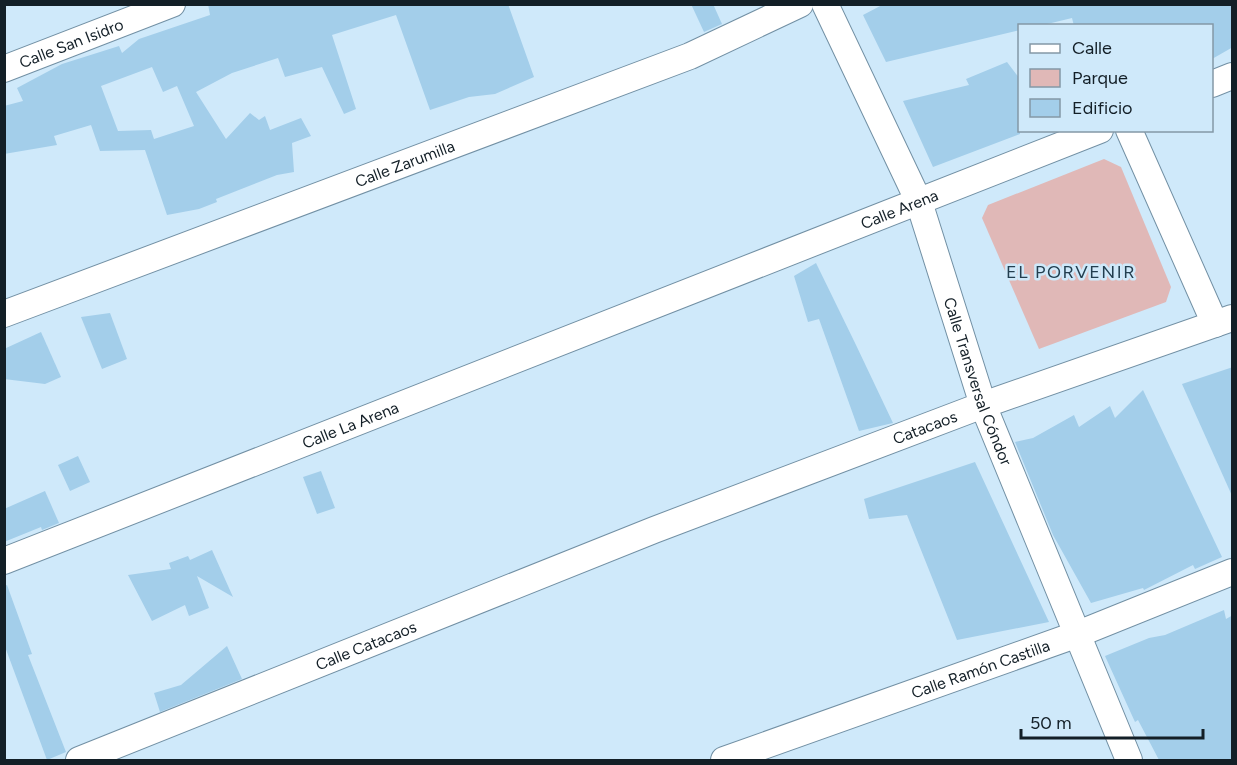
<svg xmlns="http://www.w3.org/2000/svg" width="1237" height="765" viewBox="0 0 1237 765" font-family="Figtree,sans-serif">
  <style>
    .green { fill: #e0b8b7 }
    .building { fill: #a3ceea; fill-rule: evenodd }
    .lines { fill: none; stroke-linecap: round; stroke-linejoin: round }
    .street-casing { stroke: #7290a4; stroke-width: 28 }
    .street { stroke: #fff; stroke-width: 26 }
    .labels { text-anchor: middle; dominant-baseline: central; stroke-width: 5; stroke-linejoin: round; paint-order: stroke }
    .street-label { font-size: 16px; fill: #131f27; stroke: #cfe9fa }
    .neighbourhood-label { font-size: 18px; letter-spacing: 1.5px; fill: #223e4f; stroke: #cfe9fa }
  </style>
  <rect width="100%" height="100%" fill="#cfe9fa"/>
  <polygon class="green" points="1104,159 1121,167 1171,287 1166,302 1039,349 982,218 988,205"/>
  <g class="building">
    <path d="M208,4H508L534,77L495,94L469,97L430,110L396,15L332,35L356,109L344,114L322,67L285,77L278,58L232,73L196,92L226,139L250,113L259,120L265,116L270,130L301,118L311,136L292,143L294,172L277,175L216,199L217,202L199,209L167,215L145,150L100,151L91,125L54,136L57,145L4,154V106L23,101L17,88L62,64L119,46L122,53L139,39L210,15ZM152,67L163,92L177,86L194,126L154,139L151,130L118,131L101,86Z"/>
    <polygon points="691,4 713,4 722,24 704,32"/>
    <polygon points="884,4 1233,4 1233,47 1212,59 1212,26 1074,26 1072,18 1039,26 1020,26 1020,30 886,62 863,15"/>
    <polygon points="1007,62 1020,79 1020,134 933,167 903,101 969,85 966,79"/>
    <polygon points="816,263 856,345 893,423 859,431 819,319 808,322 794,276"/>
    <polygon points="110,313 127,359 102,369 81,317"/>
    <polygon points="41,332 61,377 45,384 4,379 4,349"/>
    <polygon points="1233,367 1233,498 1182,384"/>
    <polygon points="1143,390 1222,557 1195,569 1193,565 1144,590 1143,588 1091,603 1053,535 1015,442 1033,438 1074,415 1079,427 1110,406 1115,418"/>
    <polygon points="78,456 90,482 70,491 58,465"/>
    <polygon points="975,462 1049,622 957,640 907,515 869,519 864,499"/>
    <polygon points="321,471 335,508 317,514 303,477"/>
    <polygon points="45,491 59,523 42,530 41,527 4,542 4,509"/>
    <polygon points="212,550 233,597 197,576 209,608 189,616 185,605 152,621 128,575 171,569 169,563 188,556 190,560"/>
    <polygon points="7,585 32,654 28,655 66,752 47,760 4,644 4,586"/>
    <polygon points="1224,610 1226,619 1233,615 1233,760 1159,760 1138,720 1135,722 1105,656 1149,638 1165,635"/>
    <polygon points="227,646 242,679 160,712 154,693 181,685"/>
  </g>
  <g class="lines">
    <g class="street-casing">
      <g id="street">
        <path id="s1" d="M825,4L919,202L983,405L1129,760"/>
        <path id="s2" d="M4,69L172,4"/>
        <polyline points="1212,84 1232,76"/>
        <polyline points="1129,130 1215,324"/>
        <path id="s3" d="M4,314L690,56L800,4"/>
        <path id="s4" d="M4,561L1100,130"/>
        <path id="s5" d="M79,760L654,530L983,405L1232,318"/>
        <path id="s6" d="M724,760L1078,634L1232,572"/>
      </g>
    </g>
    <use href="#street" class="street"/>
  </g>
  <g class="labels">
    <g class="street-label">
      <text stroke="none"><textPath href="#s2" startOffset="72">Calle San Isidro</textPath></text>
      <text stroke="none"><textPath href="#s3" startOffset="428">Calle Zarumilla</textPath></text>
      <text stroke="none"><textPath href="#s4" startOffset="962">Calle Arena</textPath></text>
      <text stroke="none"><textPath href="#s1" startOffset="408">Calle Transversal Cóndor</textPath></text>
      <text stroke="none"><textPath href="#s4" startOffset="372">Calle La Arena</textPath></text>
      <text stroke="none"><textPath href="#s5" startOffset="909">Catacaos</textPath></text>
      <text stroke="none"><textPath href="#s5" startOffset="309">Calle Catacaos</textPath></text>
      <text stroke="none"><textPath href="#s6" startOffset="272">Calle Ramón Castilla</textPath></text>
    </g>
    <g class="neighbourhood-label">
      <text x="1071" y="272">EL PORVENIR</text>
    </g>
  </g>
  <rect width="1237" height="765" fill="none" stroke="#131f27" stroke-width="12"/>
  <rect x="1018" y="24" width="195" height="108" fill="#cfe9fa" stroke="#8498a6" stroke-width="1.5"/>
  <rect x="1030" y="44" width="30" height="9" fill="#ffffff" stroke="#8498a6" stroke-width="1.5"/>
  <text x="1072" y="54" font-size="18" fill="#131f27">Calle</text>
  <rect x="1030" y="69" width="30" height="18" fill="#e0b8b7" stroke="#8498a6" stroke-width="1.5"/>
  <text x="1072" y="84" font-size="18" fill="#131f27">Parque</text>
  <rect x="1030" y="99" width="30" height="18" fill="#a3ceea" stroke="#8498a6" stroke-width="1.5"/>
  <text x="1072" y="114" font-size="18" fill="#131f27">Edificio</text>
  <path d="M1021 729v9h182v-9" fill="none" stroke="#131f27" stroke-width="3"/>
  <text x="1030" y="729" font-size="18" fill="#131f27" stroke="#cfe9fa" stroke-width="4.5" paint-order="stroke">50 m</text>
</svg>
